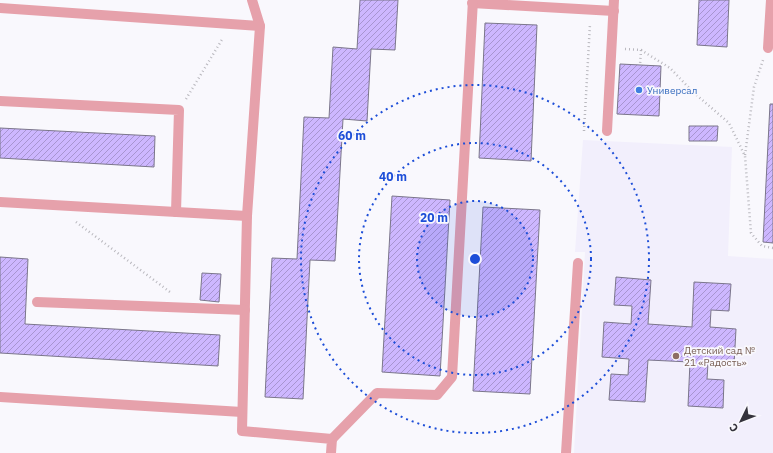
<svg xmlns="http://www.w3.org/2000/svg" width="773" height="453" viewBox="0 0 773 453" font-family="'IBM Plex Sans',sans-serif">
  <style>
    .built { fill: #f2effc }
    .building { fill: url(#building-hatch); stroke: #7b768b }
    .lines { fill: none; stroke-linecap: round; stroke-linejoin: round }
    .path { stroke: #b9b8be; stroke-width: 2.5; stroke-dasharray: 1 3; stroke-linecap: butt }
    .lane { stroke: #e6a1ab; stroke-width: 10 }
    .ring { fill: none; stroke: #1d4ed8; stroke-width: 2; stroke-dasharray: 2 4 }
    .shop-dot { fill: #3f7fe0; stroke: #f9f8fd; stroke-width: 1.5 }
    .education-dot { fill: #8d6e63; stroke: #f9f8fd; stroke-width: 1.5 }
    .labels { text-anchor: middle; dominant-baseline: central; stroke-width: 3.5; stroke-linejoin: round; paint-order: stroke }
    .shop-label { font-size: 10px; fill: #366cbe; stroke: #f9f8fd; text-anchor: start }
    .education-label { font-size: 10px; fill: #785e54; stroke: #f9f8fd; text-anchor: start }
    .centre { fill: #1d4ed8; stroke: #f9f8fd; stroke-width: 2 }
    .ring-label { font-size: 12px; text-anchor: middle; font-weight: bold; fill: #1d4ed8; stroke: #f9f8fd; stroke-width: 3.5; stroke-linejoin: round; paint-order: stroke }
  </style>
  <defs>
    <pattern id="building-hatch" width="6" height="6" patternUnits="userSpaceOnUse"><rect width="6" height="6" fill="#cdb7ff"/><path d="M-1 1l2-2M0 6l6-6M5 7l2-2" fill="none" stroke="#a795d0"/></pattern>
  </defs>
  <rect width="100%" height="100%" fill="#f9f8fd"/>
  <polygon class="built" points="583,140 732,147 728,256 773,259 773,453 574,453 585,252 575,252"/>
  <g class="building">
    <polygon points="360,0 398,0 395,50 371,49 367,121 343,119 335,261 310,260 303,399 265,397 272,258 297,259 304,117 329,118 333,47 357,49"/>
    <polygon points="699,0 729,0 727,47 697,45"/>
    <polygon points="485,23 537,25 531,161 479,158"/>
    <polygon points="620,64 661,66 659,116 617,114"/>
    <polygon points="770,104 773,104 773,243 763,242"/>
    <polygon points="689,126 718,126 717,141 689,141"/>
    <polygon points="0,128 155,136 154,167 0,158"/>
    <polygon points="392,196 450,200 440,376 382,372"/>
    <polygon points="483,207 540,210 530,394 473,391"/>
    <polygon points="0,257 28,259 25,324 220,335 218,366 0,353"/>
    <polygon points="202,273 221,274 219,302 200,300"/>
    <polygon points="616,277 651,280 648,324 692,327 694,282 731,284 729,311 711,310 710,327 736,329 734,365 708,363 707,379 724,380 723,408 688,406 690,362 648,360 645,402 609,400 611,374 628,375 629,359 602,357 604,322 631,324 632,306 614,305"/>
  </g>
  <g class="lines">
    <g class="path">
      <polyline points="625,49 641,50 640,65"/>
      <polyline points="641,50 670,68 693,92 729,123 745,156 751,233 762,246 773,248"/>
      <polyline points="186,99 223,38"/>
      <polyline points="584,131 590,24"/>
      <polyline points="745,155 754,87 763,60"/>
      <polyline points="76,222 170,292"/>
    </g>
    <g class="lane">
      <polyline points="252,0 260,26 247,216 242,431 332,439 331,453"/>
      <polyline points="472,3 614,11"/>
      <polyline points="0,8 260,26"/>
      <polyline points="768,48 771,0"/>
      <polyline points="0,101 179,110 176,212"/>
      <polyline points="607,131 614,0"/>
      <polyline points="0,202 247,216"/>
      <polyline points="37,302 245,310"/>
      <polyline points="0,397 242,412"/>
      <polyline points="332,439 377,393 437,395 452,377 473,0"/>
      <polyline points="566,453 578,263"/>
    </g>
  </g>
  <circle cx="475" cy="259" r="58" fill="#1d4ed8" fill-opacity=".12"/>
  <g class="ring">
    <circle cx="475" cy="259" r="58"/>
    <circle cx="475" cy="259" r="116"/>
    <circle cx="475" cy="259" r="174"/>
  </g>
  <circle class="shop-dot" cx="639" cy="90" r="4"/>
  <circle class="education-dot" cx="676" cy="356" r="4"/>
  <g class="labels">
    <g class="shop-label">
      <text x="647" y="90">Универсал</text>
    </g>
    <g class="education-label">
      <text x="684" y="350">Детский сад №<tspan x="684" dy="12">21 «Радость»</tspan></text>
    </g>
  </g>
  <circle cx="475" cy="259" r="6" class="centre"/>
  <g class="ring-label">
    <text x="352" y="140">60 m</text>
    <text x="393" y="181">40 m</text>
    <text x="434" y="222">20 m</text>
  </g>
  <g transform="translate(741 421) rotate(227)" stroke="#f9f8fd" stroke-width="3" paint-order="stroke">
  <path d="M0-3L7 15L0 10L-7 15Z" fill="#35333c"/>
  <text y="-6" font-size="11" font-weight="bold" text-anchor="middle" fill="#35333c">С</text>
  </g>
</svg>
